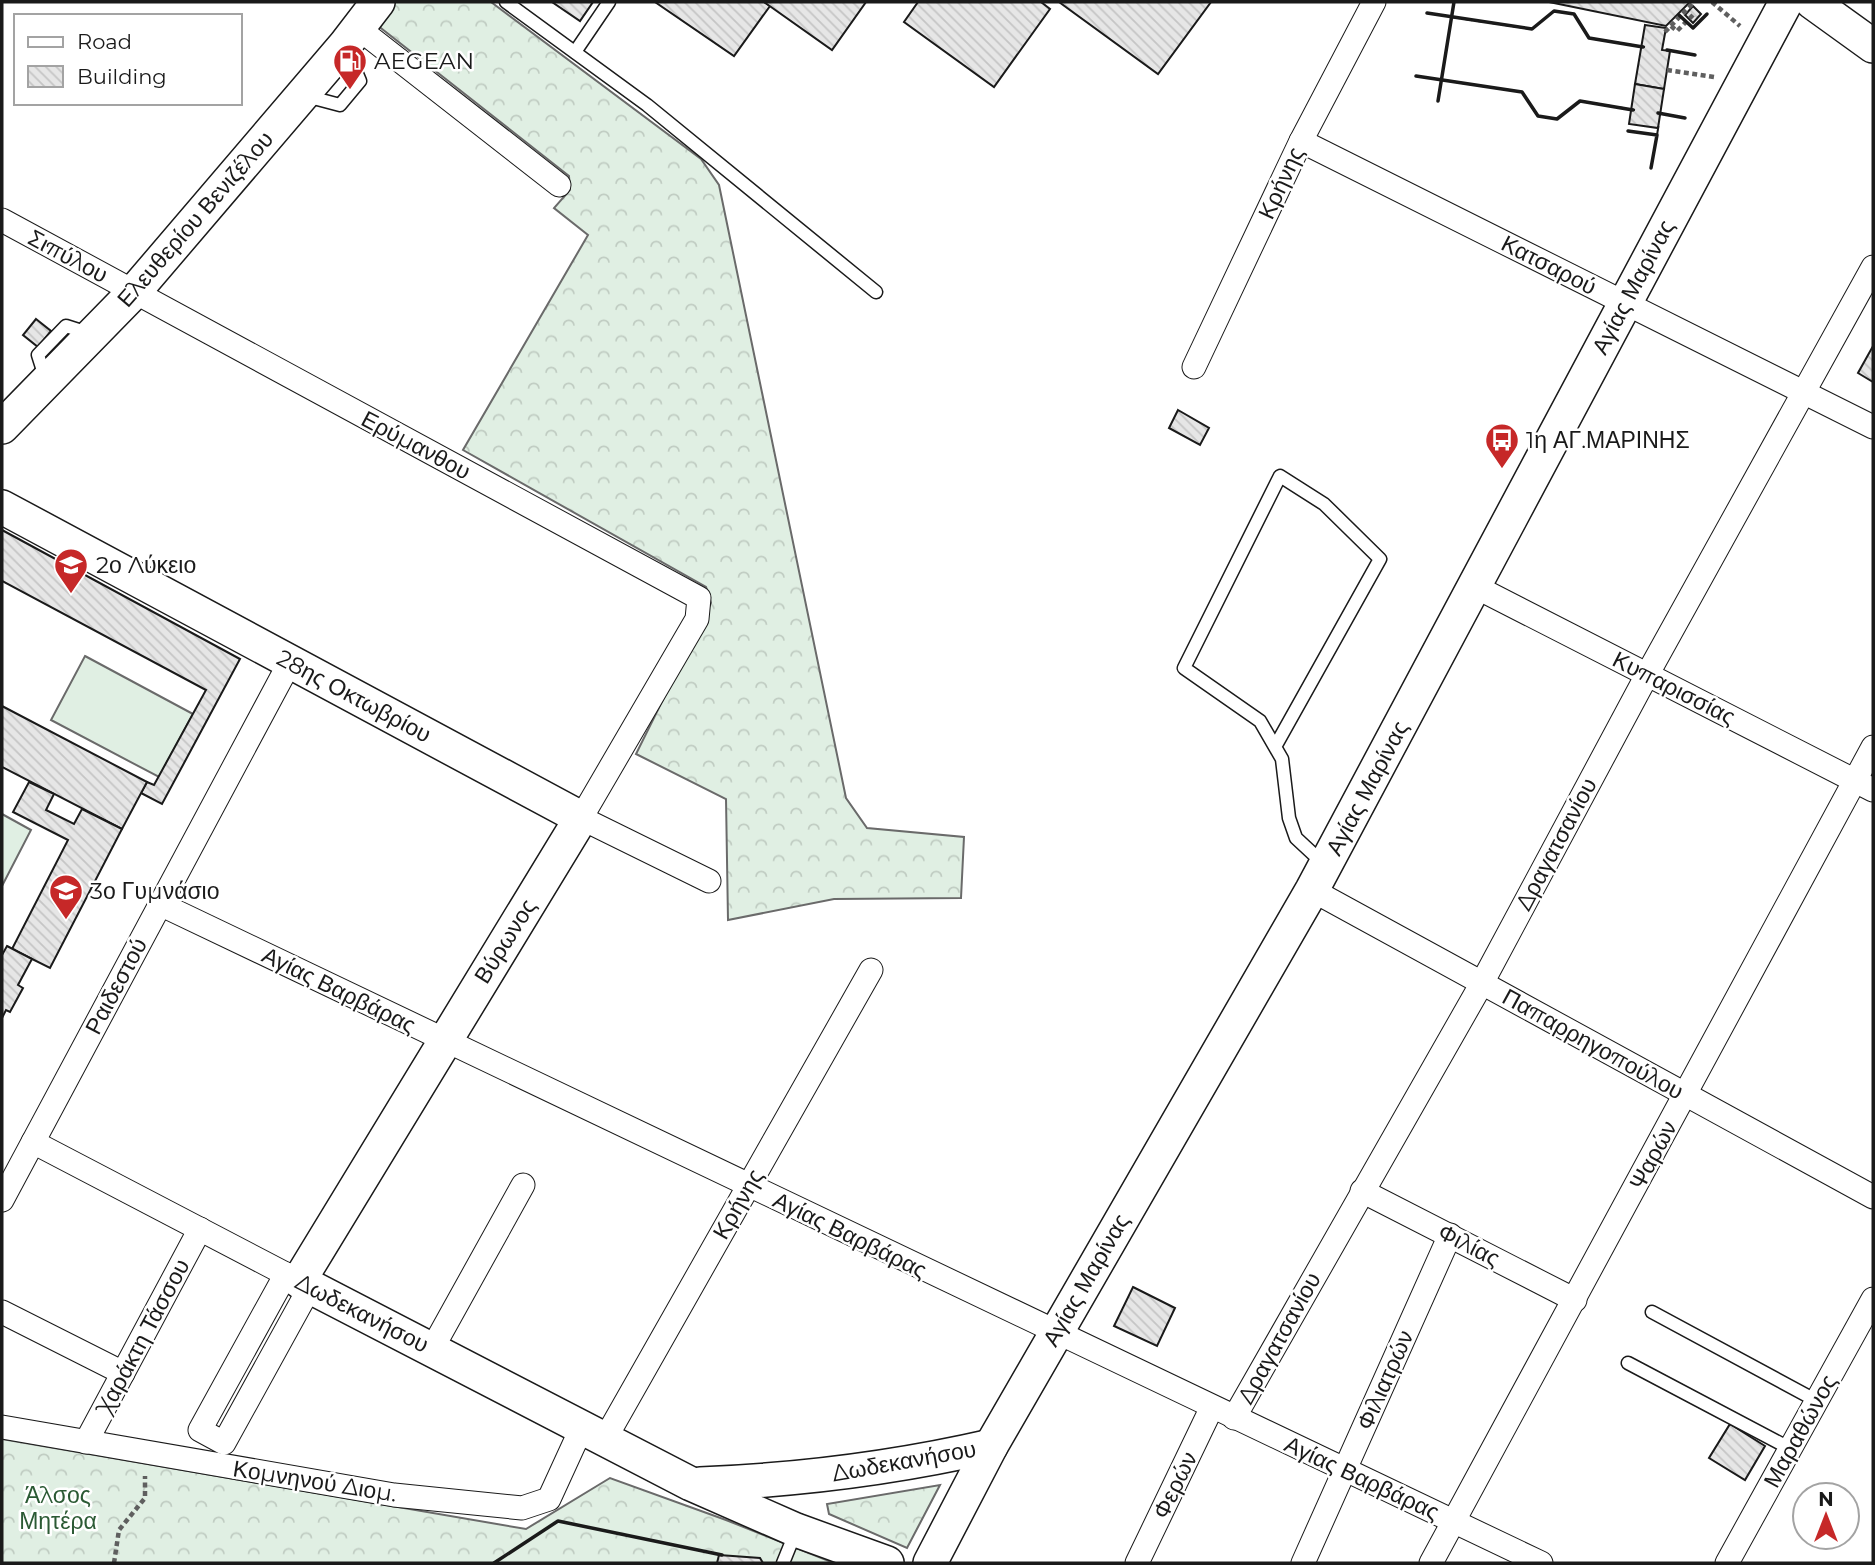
<svg xmlns="http://www.w3.org/2000/svg" width="1875" height="1565" viewBox="0 0 1875 1565" font-family="Montserrat,sans-serif">
  <style>
    .forest { fill: url(#forest-crowns); stroke: #6a6a6a; stroke-width: 2 }
    .pitch { fill: #e0efe3; stroke: #6a6a6a; stroke-width: 2 }
    .building { fill: url(#building-back-hatch); stroke: #1a1a1a; stroke-width: 2 }
    .lines { fill: none; stroke-linecap: round; stroke-linejoin: round }
    .lane-casing { stroke: #1a1a1a; stroke-width: 15 }
    .street-casing { stroke: #1a1a1a; stroke-width: 25 }
    .secondary-casing { stroke: #1a1a1a; stroke-width: 36 }
    .path { stroke: #5f5f5f; stroke-width: 4.5; stroke-dasharray: 5 3.5; stroke-linecap: butt }
    .lane { stroke: #fff; stroke-width: 12 }
    .street { stroke: #fff; stroke-width: 23 }
    .secondary { stroke: #fff; stroke-width: 33 }
    .fence { stroke: #1a1a1a; stroke-width: 2; stroke-dasharray: 9 3.5; stroke-linecap: butt }
    .wall { stroke: #1a1a1a; stroke-width: 3.5 }
    .labels { text-anchor: middle; dominant-baseline: central; stroke-width: 5; stroke-linejoin: round; paint-order: stroke }
    .poi-label { font-size: 23px; fill: #1a1a1a; stroke: #fff; text-anchor: start }
    .street-label { font-size: 23px; fill: #1a1a1a; stroke: #fff }
    .park-label { font-size: 23px; fill: #2b5a34; stroke: #fff }
  </style>
  <defs>
    <pattern id="forest-crowns" width="20" height="18" patternUnits="userSpaceOnUse" patternTransform="scale(1.75)"><rect width="20" height="18" fill="#e0efe3"/><path d="M2 6a3 3 0 1 1 6 0M12 15a3 3 0 1 1 6 0" fill="none" stroke="#c0ccc2"/></pattern>
    <pattern id="building-back-hatch" width="6" height="6" patternUnits="userSpaceOnUse" patternTransform="scale(1.75)"><rect width="6" height="6" fill="#e6e6e6"/><path d="M-1 5l2 2M0 0l6 6M5-1l2 2" fill="none" stroke="#c5c5c5"/></pattern>
  </defs>
  <rect width="100%" height="100%" fill="#fff"/>
  <g class="forest">
    <polygon points="393,2 491,2 701,159 719,185 846,798 867,828 964,837 961,898 834,899 728,920 726,799 636,754 711,603 706,587 463,450 588,235 554,208 570,190 569,176 377,25"/>
    <polygon points="2,1439 526,1529 610,1478 726,1520 834,1563 2,1563"/>
    <polygon points="940,1485 907,1548 829,1514 827,1504"/>
  </g>
  <g class="pitch">
    <polygon points="85,656 193,714 159,777 51,720"/>
    <polygon points="2,814 31,830 2,886"/>
  </g>
  <g class="building">
    <polygon points="552,2 593,2 580,21"/>
    <polygon points="655,2 764,2 770,6 734,56"/>
    <polygon points="764,2 866,2 832,50"/>
    <polygon points="918,2 1041,2 1050,9 994,87 904,22"/>
    <polygon points="1059,2 1211,2 1158,74"/>
    <polygon points="1549,2 1690,2 1666,26"/>
    <polygon points="1693,6 1701,14 1693,23 1685,15"/>
    <polygon points="1645,25 1666,28 1662,50 1670,51 1664,89 1635,84"/>
    <polygon points="1635,84 1664,89 1658,128 1629,124"/>
    <polygon points="36,319 51,331 38,347 23,335"/>
    <polygon points="1873,346 1873,382 1858,373"/>
    <polygon points="1178,410 1209,428 1200,445 1169,428"/>
    <polygon points="2,530 240,659 162,804 141,793 147,782 154,785 206,690 2,581"/>
    <polygon points="2,706 147,782 122,829 2,767"/>
    <polygon points="29,782 54,794 46,810 74,824 82,809 122,829 50,968 12,949 68,840 13,812"/>
    <polygon points="7,946 32,959 18,985 23,988 10,1012 6,1010 2,1018 2,955"/>
    <polygon points="1133,1287 1175,1308 1157,1346 1114,1326"/>
    <polygon points="1730,1424 1765,1446 1745,1480 1709,1458"/>
    <polygon points="719,1555 760,1558 763,1563 717,1563"/>
  </g>
  <g class="lines">
    <g class="lane-casing">
      <g id="lane">
        <polyline points="506,2 647,105 876,292"/>
        <polyline points="575,52 609,2"/>
        <polyline points="306,96 340,105 360,81 347,50"/>
        <polyline points="45,377 38,355 66,326 91,334"/>
        <polyline points="1276,745 1380,559 1324,504 1280,476 1184,668 1260,721 1282,759 1289,818 1296,838 1325,865"/>
        <polyline points="1652,1312 1817,1401"/>
        <polyline points="1628,1363 1791,1449"/>
        <polyline points="783,1563 796,1531"/>
      </g>
    </g>
    <g class="street-casing">
      <g id="street">
        <polyline points="358,28 559,185"/>
        <polyline points="1301,141 1873,427"/>
        <polyline points="2,220 699,598 697,619 581,818 709,881"/>
        <polyline points="1194,367 1301,141 1374,2"/>
        <polyline points="1474,586 1873,790"/>
        <polyline points="1312,890 1873,1197"/>
        <polyline points="160,904 1541,1563"/>
        <polyline points="33,1142 299,1281"/>
        <polyline points="1362,1191 1575,1300"/>
        <polyline points="2,1200 290,662"/>
        <polyline points="286,1274 200,1430 224,1443 310,1287"/>
        <polyline points="2,1312 123,1373"/>
        <polyline points="432,1349 523,1185"/>
        <polyline points="1234,1418 1482,983 1647,675 1873,267"/>
        <polyline points="2,1427 394,1495 522,1508 549,1499 582,1427"/>
        <polyline points="605,1439 871,970"/>
        <polyline points="86,1442 200,1229"/>
        <polyline points="1137,1563 1212,1407"/>
        <polyline points="1303,1563 1450,1235"/>
        <polyline points="1431,1563 1873,747"/>
        <polyline points="1727,1563 1873,1299"/>
      </g>
    </g>
    <g class="secondary-casing">
      <g id="secondary">
        <polyline points="1812,2 1873,46"/>
        <polyline points="2,427 134,292 345,45 378,2"/>
        <polyline points="2,507 581,818 299,1281 691,1484 796,1530 887,1563"/>
        <path d="M700,1484C799,1480 895,1468 991,1446"/>
        <polyline points="930,1563 991,1446 1312,890 1786,2"/>
      </g>
    </g>
    <g class="path">
      <polyline points="1712,2 1740,26"/>
      <polyline points="1671,26 1677,31 1693,15"/>
      <polyline points="1665,32 1694,2"/>
      <polyline points="1667,70 1714,77"/>
      <polyline points="114,1563 119,1530 145,1498 145,1476"/>
    </g>
    <use href="#lane" class="lane"/>
    <use href="#street" class="street"/>
    <use href="#secondary" class="secondary"/>
    <g class="fence">
      <polyline points="1451,17 1532,29"/>
      <polyline points="1589,38 1645,47"/>
      <polyline points="1442,80 1522,92"/>
      <polyline points="1580,101 1635,110"/>
      <polyline points="1657,135 1659,123"/>
    </g>
    <g class="wall">
      <polyline points="1427,13 1532,29 1554,11 1574,14 1589,38 1643,47"/>
      <polyline points="1679,15 1693,28 1707,14"/>
      <polyline points="1667,50 1695,55"/>
      <polyline points="1416,76 1522,92 1538,116 1557,119 1580,101 1633,110"/>
      <polyline points="1438,101 1454,2"/>
      <polyline points="1658,113 1685,118"/>
      <polyline points="1628,131 1657,135 1651,168"/>
      <polyline points="494,1563 558,1521 722,1555"/>
    </g>
  </g>
  <defs>
    <g id="fuel-pin" transform="scale(1.75)"><path d="M0 17L-7.5 6A9.5 9.5 0 1 1 7.5 6Z" fill="#c62828" stroke="#fff"/><path d="M-5.5-6h7V0h2V4h1.3V-2.5L3-4.5l.8-.8L6-3V5H2.5V1h-1V6h-7ZM-4.2-4.7v3.2H.2V-4.7Z" fill="#fff"/></g>
    <g id="bus-pin" transform="scale(1.75)"><path d="M0 17L-7.5 6A9.5 9.5 0 1 1 7.5 6Z" fill="#c62828" stroke="#fff"/><path d="M-5-6H5V4H4V6H2V4H-2V6H-4V4H-5ZM-3.5-4V0h7V-4ZM-3.5 1.2v1.5H-2V1.2ZM2 1.2v1.5H3.5V1.2Z" fill="#fff"/></g>
    <g id="school-pin" transform="scale(1.75)"><path d="M0 17L-7.5 6A9.5 9.5 0 1 1 7.5 6Z" fill="#c62828" stroke="#fff"/><path d="M0-5L7-2L0 1L-7-2ZM-4 1L0 2.5L4 1V4Q0 6-4 4Z" fill="#fff"/></g>
  </defs>
  <g fill-rule="evenodd">
    <use href="#fuel-pin" x="350" y="61"/>
    <use href="#bus-pin" x="1502" y="440"/>
    <use href="#school-pin" x="71" y="565"/>
    <use href="#school-pin" x="66" y="891"/>
  </g>
  <g class="labels">
    <g class="poi-label">
      <text x="374" y="61">AEGEAN</text>
      <text x="1526" y="440">1η ΑΓ.ΜΑΡΙΝΗΣ</text>
      <text x="96" y="565">2ο Λύκειο</text>
      <text x="90" y="891">3ο Γυμνάσιο</text>
    </g>
    <g class="street-label">
      <text transform="translate(1281 183) rotate(-65)">Κρήνης</text>
      <text transform="translate(195 219) rotate(-49)">Ελευθερίου Βενιζέλου</text>
      <text transform="translate(68 256) rotate(28)">Σιπύλου</text>
      <text transform="translate(1549 265) rotate(27)">Κατσαρού</text>
      <text transform="translate(1633 287) rotate(-62)">Αγίας Μαρίνας</text>
      <text transform="translate(416 445) rotate(28)">Ερύμανθου</text>
      <text transform="translate(1674 688) rotate(27)">Κυπαρισσίας</text>
      <text transform="translate(354 696) rotate(28)">28ης Οκτωβρίου</text>
      <text transform="translate(1367 788) rotate(-62)">Αγίας Μαρίνας</text>
      <text transform="translate(1556 844) rotate(-62)">Δραγατσανίου</text>
      <text transform="translate(505 941) rotate(-58)">Βύρωνος</text>
      <text transform="translate(116 986) rotate(-62)">Ραιδεστού</text>
      <text transform="translate(339 990) rotate(26)">Αγίας Βαρβάρας</text>
      <text transform="translate(1593 1044) rotate(29)">Παπαρρηγοπούλου</text>
      <text transform="translate(1653 1155) rotate(-62)">Ψαρών</text>
      <text transform="translate(738 1204) rotate(-60)">Κρήνης</text>
      <text transform="translate(850 1235) rotate(26)">Αγίας Βαρβάρας</text>
      <text transform="translate(1469 1245) rotate(27)">Φιλίας</text>
      <text transform="translate(1086 1280) rotate(-60)">Αγίας Μαρίνας</text>
      <text transform="translate(362 1313) rotate(27)">Δωδεκανήσου</text>
      <text transform="translate(143 1336) rotate(-62)">Χαράκτη Τάσσου</text>
      <text transform="translate(1279 1338) rotate(-61)">Δραγατσανίου</text>
      <text transform="translate(1385 1380) rotate(-66)">Φιλιατρών</text>
      <text transform="translate(1800 1431) rotate(-61)">Μαραθώνος</text>
      <text transform="translate(904 1461) rotate(-10)">Δωδεκανήσου</text>
      <text transform="translate(1362 1478) rotate(25)">Αγίας Βαρβάρας</text>
      <text transform="translate(315 1481) rotate(9)">Κομνηνού Διομ.</text>
      <text transform="translate(1175 1485) rotate(-64)">Φερών</text>
    </g>
    <g class="park-label">
      <text x="58" y="1495">Άλσος<tspan x="58" dy="26">Μητέρα</tspan></text>
    </g>
  </g>
  <rect width="1875" height="1565" fill="none" stroke="#1a1a1a" stroke-width="7"/>
  <rect x="14" y="14" width="228" height="91" fill="#ffffff" stroke="#a3a3a3" stroke-width="2"/>
  <rect x="28" y="37" width="35" height="10" fill="#ffffff" stroke="#a3a3a3" stroke-width="2"/>
  <text x="77" y="49" font-size="21" fill="#1a1a1a">Road</text>
  <rect x="28" y="66" width="35" height="21" fill="url(#building-back-hatch)" stroke="#a3a3a3" stroke-width="2"/>
  <text x="77" y="84" font-size="21" fill="#1a1a1a">Building</text>
  <g transform="translate(1826 1516)"><circle r="33" fill="#ffffff" stroke="#a3a3a3" stroke-width="2"/>
  <path d="M0-5L12 26L0 18L-12 26Z" fill="#c62828"/>
  <text y="-10" font-size="19" font-weight="bold" text-anchor="middle" fill="#1a1a1a">N</text>
  </g>
</svg>
